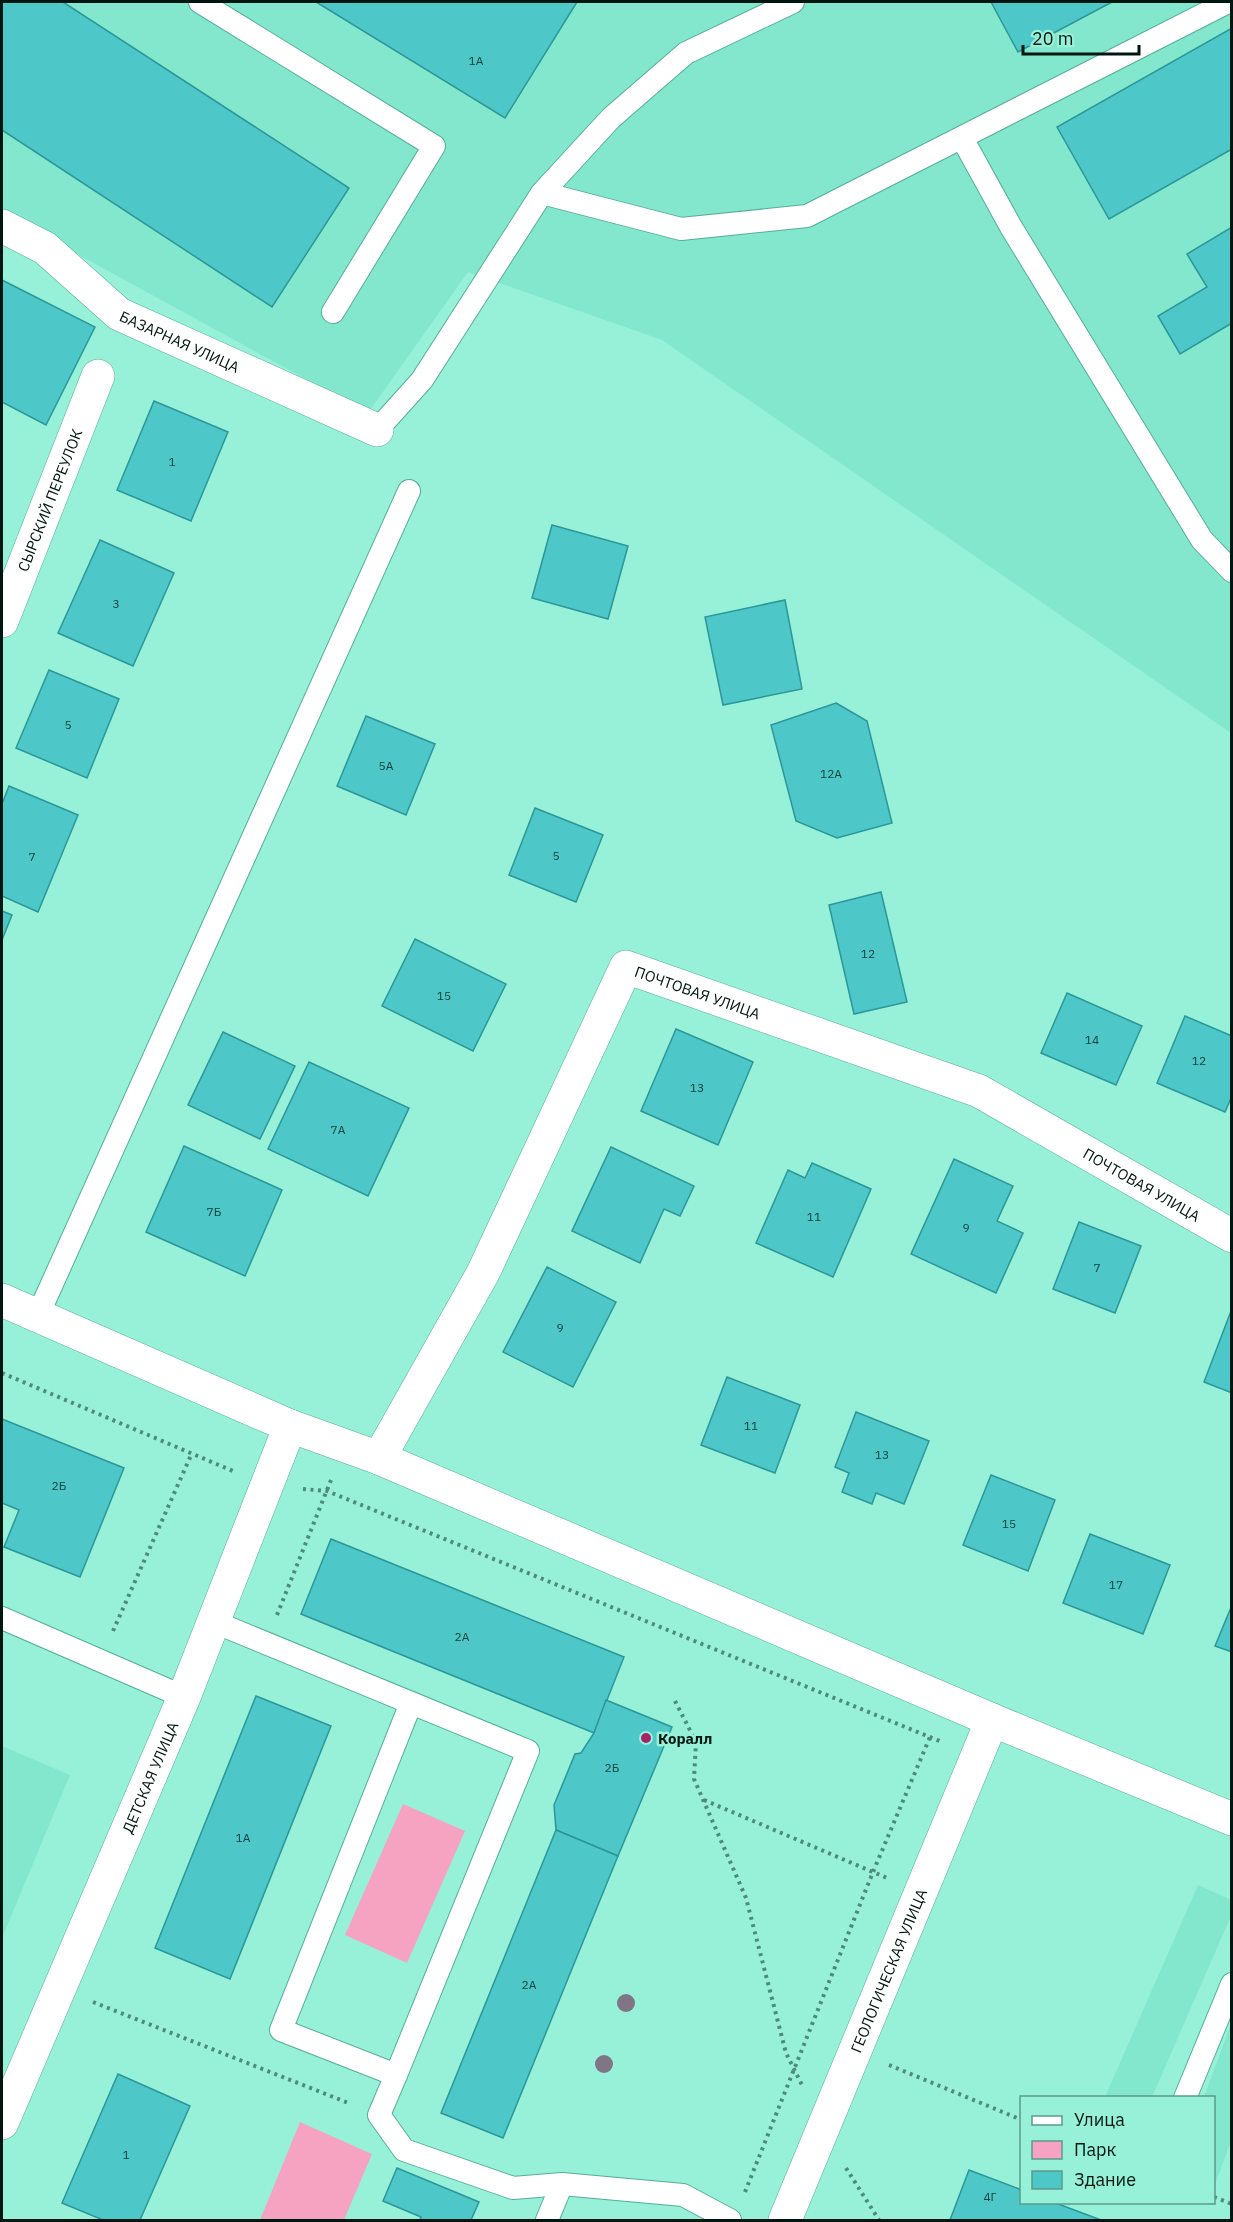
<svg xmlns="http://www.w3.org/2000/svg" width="1233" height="2222" viewBox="0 0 1233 2222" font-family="'IBM Plex Sans',sans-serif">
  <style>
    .built { fill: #82e7cd }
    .green { fill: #f6a3c2 }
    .building { fill: #4dc7c7; stroke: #2c9798; stroke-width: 1.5 }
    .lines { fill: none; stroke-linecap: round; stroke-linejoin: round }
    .lane-casing { stroke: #54af99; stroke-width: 24 }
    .street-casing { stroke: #54af99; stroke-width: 34 }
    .path { stroke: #508a7b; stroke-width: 4; stroke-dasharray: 3 4.5; stroke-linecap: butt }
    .lane { stroke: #fff; stroke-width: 22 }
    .street { stroke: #fff; stroke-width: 33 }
    .tree { fill: #7f7584 }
    .poi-dot { fill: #a92066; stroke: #97f1d9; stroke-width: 2 }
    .labels { text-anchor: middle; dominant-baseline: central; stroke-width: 5; stroke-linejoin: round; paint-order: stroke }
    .number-label { font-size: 12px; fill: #13433e }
    .street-label { font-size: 15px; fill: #001711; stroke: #97f1d9 }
    .poi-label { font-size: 15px; font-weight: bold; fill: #001711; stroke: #97f1d9; text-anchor: start }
  </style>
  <rect width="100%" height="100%" fill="#97f1d9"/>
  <g class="built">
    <polygon points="2,2 1231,2 1231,733 662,340 468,272 368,413 2,213"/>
    <polygon points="2,1746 70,1775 2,1938"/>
    <polygon points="1198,1885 1231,1900 1231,1916 1152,2097 1105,2097"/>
    <polygon points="1231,2024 1231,2141 1216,2182 1214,2181 1214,2098 1204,2097"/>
  </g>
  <g class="green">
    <polygon points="403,1804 465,1831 407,1963 345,1935"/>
    <polygon points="300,2122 372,2154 344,2220 260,2220"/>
  </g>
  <g class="building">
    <polygon points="2,2 63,2 349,188 272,307 2,130"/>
    <polygon points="316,2 577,2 505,118"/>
    <polygon points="991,2 1112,2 1018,52"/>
    <polygon points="1232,28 1232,149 1109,219 1057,127"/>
    <polygon points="1232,227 1232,323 1180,354 1158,316 1207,287 1187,254"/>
    <polygon points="2,280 95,327 46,425 2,402"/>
    <polygon points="154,401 228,432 191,521 117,490"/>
    <polygon points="552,525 628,546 608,619 532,598"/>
    <polygon points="100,540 174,573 133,666 58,633"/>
    <polygon points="785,600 802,689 723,705 705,617"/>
    <polygon points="49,670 119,699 87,778 16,748"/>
    <polygon points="836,703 867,721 892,823 837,838 796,821 771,725"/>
    <polygon points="366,716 435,744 406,815 337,786"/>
    <polygon points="9,786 78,815 38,912 2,896 2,804"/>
    <polygon points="535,808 603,835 576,902 509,875"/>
    <polygon points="881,892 907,1002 854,1014 829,905"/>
    <polygon points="2,911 12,915 2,940"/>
    <polygon points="415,939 506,984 473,1051 382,1006"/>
    <polygon points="1067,993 1142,1026 1116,1085 1041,1053"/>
    <polygon points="1185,1016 1232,1036 1232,1096 1225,1112 1157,1083"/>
    <polygon points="676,1029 753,1062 718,1145 641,1111"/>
    <polygon points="223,1032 295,1066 260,1139 188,1105"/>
    <polygon points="309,1062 409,1108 368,1196 268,1149"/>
    <polygon points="184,1146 282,1190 245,1276 146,1232"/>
    <polygon points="611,1147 694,1186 680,1216 664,1209 640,1263 572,1231"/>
    <polygon points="954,1159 1013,1186 997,1221 1023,1233 996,1293 911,1254"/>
    <polygon points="812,1163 871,1189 833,1277 756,1243 788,1170 805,1178"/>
    <polygon points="1079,1222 1141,1246 1115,1313 1053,1289"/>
    <polygon points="547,1267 616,1302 573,1387 503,1352"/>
    <polygon points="1231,1311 1232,1311 1232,1393 1204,1382"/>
    <polygon points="727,1377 800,1405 775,1473 701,1445"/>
    <polygon points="856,1412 929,1441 904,1504 876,1493 872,1504 842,1492 849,1473 835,1467"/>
    <polygon points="2,1419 124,1468 80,1577 4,1547 19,1510 2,1503"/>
    <polygon points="991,1475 1055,1500 1028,1571 963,1545"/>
    <polygon points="1090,1534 1170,1565 1143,1634 1063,1603"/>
    <polygon points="331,1539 624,1657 594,1733 301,1614"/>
    <polygon points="1232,1605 1232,1652 1215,1646"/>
    <polygon points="256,1696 331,1726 230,1979 155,1948"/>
    <polygon points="606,1700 672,1727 618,1856 556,1830 554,1805 575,1754 581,1753 594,1733"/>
    <polygon points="556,1830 618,1856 503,2138 441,2113"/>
    <polygon points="118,2074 190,2106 140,2220 103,2220 62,2203"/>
    <polygon points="397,2168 479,2202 471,2220 420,2220 421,2217 383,2201"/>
    <polygon points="969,2170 1022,2190 1022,2202 1053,2202 1101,2220 950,2220"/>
  </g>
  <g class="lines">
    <g class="lane-casing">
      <g id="lane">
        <polyline points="200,2 434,146 333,312"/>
        <polyline points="962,138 1011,227 1202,540 1232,571"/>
        <polyline points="542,193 611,118 686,53 793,2"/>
        <polyline points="377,430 422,380 542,193 681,229 807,216 1228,2"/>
        <polyline points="38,1315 409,491"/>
        <polyline points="2,1618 184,1697"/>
        <polyline points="212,1621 528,1751 396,2075"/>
        <polyline points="411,1703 281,2030 396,2075 379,2115 404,2150 513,2188 562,2184 683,2195 730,2220"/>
        <polyline points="1185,2098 1232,1984"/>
        <polyline points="547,2220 562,2184"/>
      </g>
    </g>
    <g class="street-casing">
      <g id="street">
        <path id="s1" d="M2,226L45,248L119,314L377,430"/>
        <path id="s2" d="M2,621L98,376"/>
        <polyline points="2,1300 290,1426 379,1458 992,1720 1232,1819"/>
        <path id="s3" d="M379,1458L483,1273L626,967L979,1091L1232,1236"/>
        <path id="s4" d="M2,2123L184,1697L290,1426"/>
        <path id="s5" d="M785,2220L992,1720"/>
      </g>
    </g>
    <g class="path">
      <polyline points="2,1373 233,1471"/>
      <polyline points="303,1489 327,1491 942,1742"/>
      <polyline points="277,1615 331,1480"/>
      <polyline points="113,1631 192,1453"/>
      <polyline points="675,1701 696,1742 694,1779 746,1898 786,2053 802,2085"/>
      <polyline points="704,1800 887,1878"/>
      <polyline points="93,2002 351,2104"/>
      <polyline points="889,2065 1022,2120"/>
      <polyline points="846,2168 879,2220"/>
      <polyline points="745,2192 873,1872 930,1737"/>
      <polyline points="1214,2197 1232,2204"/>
    </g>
    <use href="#lane" class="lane"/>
    <use href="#street" class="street"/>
  </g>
  <g class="tree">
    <circle cx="626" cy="2003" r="9"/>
    <circle cx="604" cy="2064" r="9"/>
  </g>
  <circle class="poi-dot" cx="646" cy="1738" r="6"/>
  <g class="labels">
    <g class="number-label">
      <text x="476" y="60">1А</text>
      <text x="172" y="461">1</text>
      <text x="116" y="603">3</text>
      <text x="68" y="724">5</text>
      <text x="386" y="765">5А</text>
      <text x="831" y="773">12А</text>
      <text x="556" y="855">5</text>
      <text x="32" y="856">7</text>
      <text x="868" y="953">12</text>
      <text x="444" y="995">15</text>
      <text x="1092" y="1039">14</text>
      <text x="1199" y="1060">12</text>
      <text x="697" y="1087">13</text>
      <text x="338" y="1129">7А</text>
      <text x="214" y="1211">7Б</text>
      <text x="814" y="1216">11</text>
      <text x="966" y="1227">9</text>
      <text x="1097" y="1267">7</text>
      <text x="560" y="1327">9</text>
      <text x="751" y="1425">11</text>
      <text x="882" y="1454">13</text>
      <text x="59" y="1485">2Б</text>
      <text x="1009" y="1523">15</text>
      <text x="1116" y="1584">17</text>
      <text x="462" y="1636">2А</text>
      <text x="612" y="1767">2Б</text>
      <text x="243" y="1837">1А</text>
      <text x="529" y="1984">2А</text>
      <text x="126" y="2154">1</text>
      <text x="990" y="2196">4Г</text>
    </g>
    <g class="street-label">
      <text stroke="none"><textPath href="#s1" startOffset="214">БАЗАРНАЯ УЛИЦА</textPath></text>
      <text stroke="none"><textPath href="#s2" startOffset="130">СЫРСКИЙ ПЕРЕУЛОК</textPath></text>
      <text stroke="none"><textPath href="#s3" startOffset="626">ПОЧТОВАЯ УЛИЦА</textPath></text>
      <text stroke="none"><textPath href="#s3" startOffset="1112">ПОЧТОВАЯ УЛИЦА</textPath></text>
      <text stroke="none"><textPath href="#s4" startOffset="376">ДЕТСКАЯ УЛИЦА</textPath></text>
      <text stroke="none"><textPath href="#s5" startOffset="270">ГЕОЛОГИЧЕСКАЯ УЛИЦА</textPath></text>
    </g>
    <g class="poi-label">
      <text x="658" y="1738">Коралл</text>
    </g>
  </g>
  <rect width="1233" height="2222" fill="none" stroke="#001711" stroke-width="6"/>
  <rect x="1020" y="2096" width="195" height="108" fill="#97f1d9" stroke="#5b9a89" stroke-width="1.5"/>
  <rect x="1032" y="2116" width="30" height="9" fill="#ffffff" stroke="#5b9a89" stroke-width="1.5"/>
  <text x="1074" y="2126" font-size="18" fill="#001711">Улица</text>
  <rect x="1032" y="2141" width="30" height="18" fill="#f6a3c2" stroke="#5b9a89" stroke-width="1.5"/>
  <text x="1074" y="2156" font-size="18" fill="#001711">Парк</text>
  <rect x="1032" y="2171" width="30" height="18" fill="#4dc7c7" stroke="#5b9a89" stroke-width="1.5"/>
  <text x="1074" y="2186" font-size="18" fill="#001711">Здание</text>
  <path d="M1023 45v9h116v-9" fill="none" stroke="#001711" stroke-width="3"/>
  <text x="1032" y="45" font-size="18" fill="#001711" stroke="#97f1d9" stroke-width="4.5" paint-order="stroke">20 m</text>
</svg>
